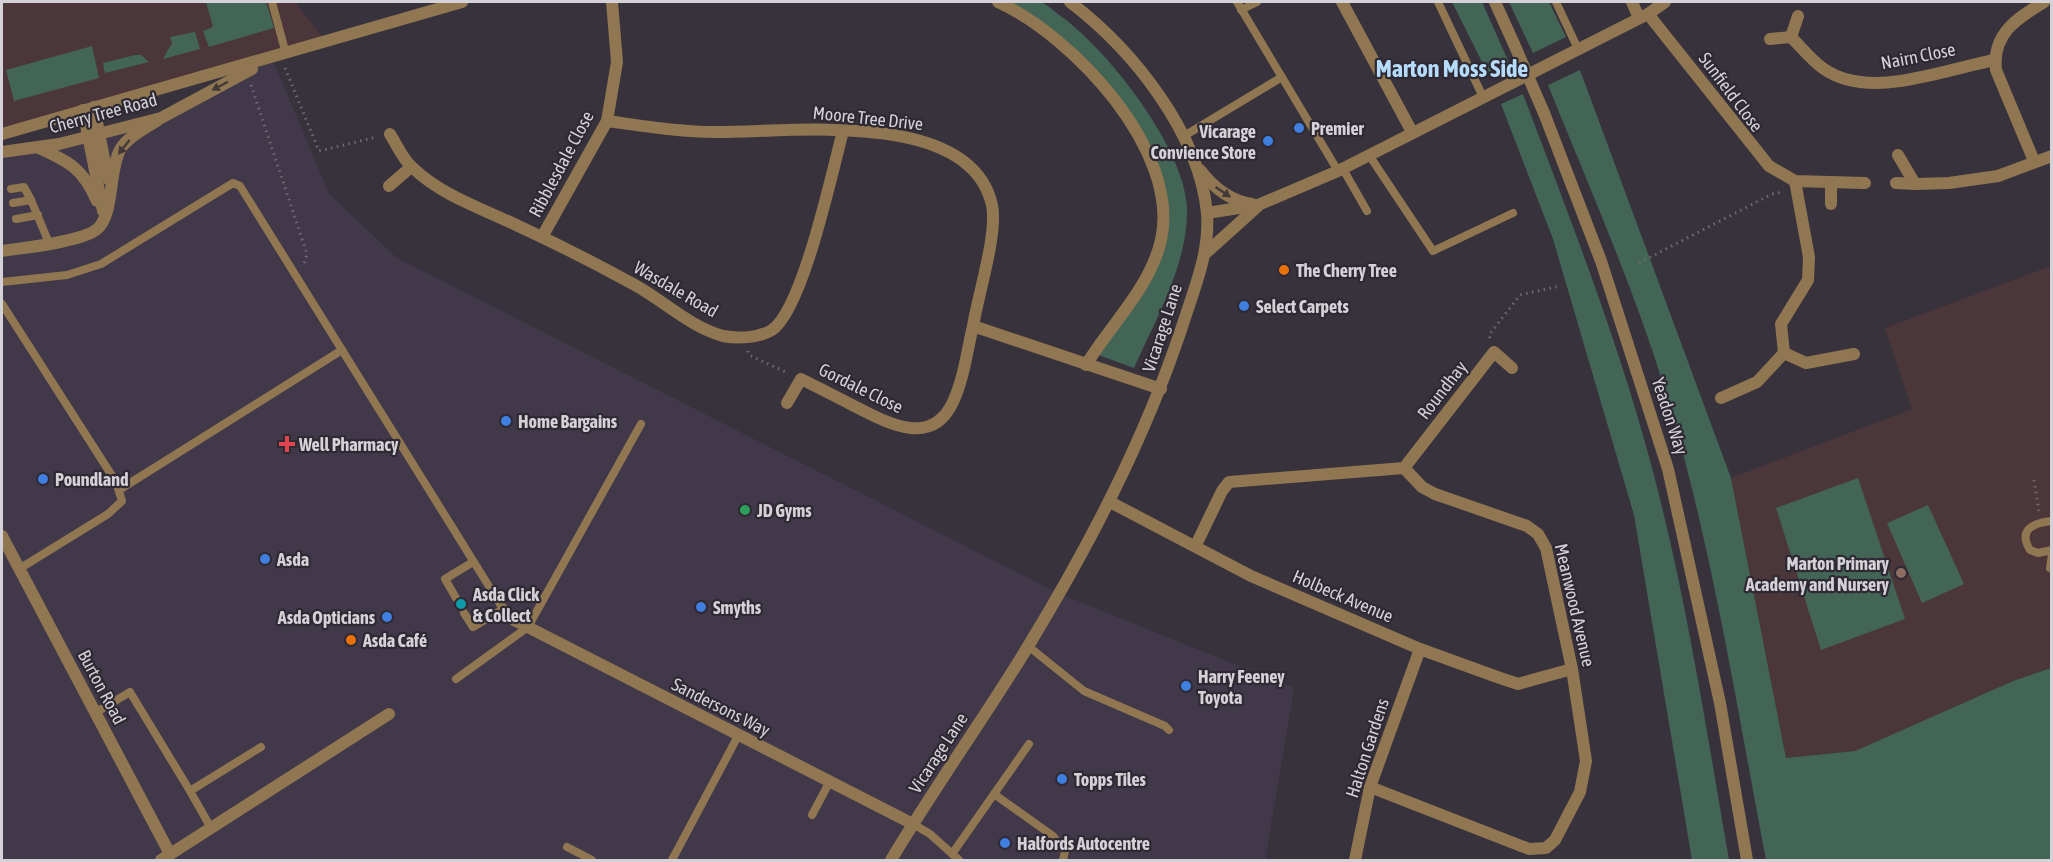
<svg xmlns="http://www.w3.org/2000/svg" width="2053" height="862" viewBox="0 0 2053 862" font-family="'Asap Condensed',sans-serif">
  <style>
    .built { fill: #413849 }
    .education { fill: #4b363a }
    .green { fill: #426555 }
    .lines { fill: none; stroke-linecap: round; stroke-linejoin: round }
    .path { stroke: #6f6a73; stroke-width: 3; stroke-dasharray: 1.5 4.5; stroke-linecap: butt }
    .service { stroke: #907751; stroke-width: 8 }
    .minor { stroke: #907751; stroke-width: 12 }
    .tertiary { stroke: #907751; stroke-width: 12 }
    .tertiary-bridge { stroke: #907751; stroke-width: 12 }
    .oneway { fill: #423939 }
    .shop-dot { fill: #3f7fe0; stroke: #2e2933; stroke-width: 2 }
    .food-dot { fill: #e8710a; stroke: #2e2933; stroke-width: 2 }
    .health-dot { fill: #e0444e; stroke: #2e2933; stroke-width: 2 }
    .leisure-dot { fill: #2e9e5b; stroke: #2e2933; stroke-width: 2 }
    .education-dot { fill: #8d6e63; stroke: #2e2933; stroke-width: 2 }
    .culture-dot { fill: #0f9aa8; stroke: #2e2933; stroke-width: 2 }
    .labels { text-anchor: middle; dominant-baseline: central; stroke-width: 4.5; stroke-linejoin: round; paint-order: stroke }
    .street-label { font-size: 18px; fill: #d4d1d7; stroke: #2e2933 }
    .poi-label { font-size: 18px; font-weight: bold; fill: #d4d1d7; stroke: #2e2933; text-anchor: start }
    .district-label { font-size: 24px; font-weight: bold; fill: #b6dcfc; stroke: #2e2933 }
  </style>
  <rect width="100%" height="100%" fill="#38323d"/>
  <polygon class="built" points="272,58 329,194 397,258 1058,593 1294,688 1265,860 2,860 2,152 161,118"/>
  <g class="education">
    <polygon points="2,2 295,2 326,42 2,134"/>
    <polygon points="2051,266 2051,668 2013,681 1855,751 1786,758 1731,478 1912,409 1885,328"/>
  </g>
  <g class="green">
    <polygon points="206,2 266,2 274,28 209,47 203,31 213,27"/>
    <path d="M998,2C1011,2 1027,0 1039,2C1046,3 1053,10 1058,14C1107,48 1185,148 1187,208C1189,261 1155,321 1134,368L1093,353L1145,281L1161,242L1153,164L1097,78Z"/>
    <polygon points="1452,2 1482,2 1510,65 1489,76"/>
    <polygon points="1509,2 1549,2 1566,37 1533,53"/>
    <polygon points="195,32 200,49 163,59 172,43 170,37"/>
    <polygon points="92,46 99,78 14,101 6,70"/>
    <polygon points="135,55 141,55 149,62 105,73 103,63"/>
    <path d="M1580,70L1731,478L1786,758L1855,751L2013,681L2051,668V860H1766C1737,708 1713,553 1669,403C1637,295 1590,189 1548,85Z"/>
    <path d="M1523,94C1569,216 1617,337 1651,464C1686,594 1706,728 1729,860H1692L1634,515L1553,239L1501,104Z"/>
    <polygon points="1858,478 1905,619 1821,650 1776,508"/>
    <polygon points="1928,505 1964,584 1922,603 1887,523"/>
  </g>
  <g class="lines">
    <g class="path">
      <polyline points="285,68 319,151 377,137"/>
      <polyline points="251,85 307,254 304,264"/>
      <polyline points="1639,263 1772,194 1783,192"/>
      <polyline points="1490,338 1489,335 1520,295 1560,286"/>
      <polyline points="748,351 749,355 788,373"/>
      <polyline points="2034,480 2039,511"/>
    </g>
    <g class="service">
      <polyline points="272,2 286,54"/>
      <polyline points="1237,2 1338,171"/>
      <polyline points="1438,2 1483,97"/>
      <polyline points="1556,2 1578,49"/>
      <polyline points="1241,10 1257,2"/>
      <polyline points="1184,136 1282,77"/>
      <polyline points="1369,155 1433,251 1513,213"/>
      <polyline points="1343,169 1367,211"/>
      <polyline points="11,189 24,187 31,200"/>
      <polyline points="13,203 31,200 49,243"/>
      <polyline points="16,219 38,215"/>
      <polyline points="2,282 67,275 101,264 233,183 240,186 500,604 514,620"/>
      <polyline points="2,304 116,482 122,501 108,514 19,569"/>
      <polyline points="119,490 342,350"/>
      <path d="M2052,521C2032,523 2018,530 2030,550L2038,553L2052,550"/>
      <polyline points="2050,568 2052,554"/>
      <polyline points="456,598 445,579 473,562"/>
      <polyline points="464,613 473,627 503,609"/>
      <polyline points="1028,646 1084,691 1165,726 1169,730"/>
      <polyline points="456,679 528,627 641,424"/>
      <polyline points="95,713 130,692 190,791 261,747"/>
      <polyline points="190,791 211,828"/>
      <polyline points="994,794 1053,836 1065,851 1063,860"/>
      <polyline points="812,815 829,783"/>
      <polyline points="913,824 930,834 959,860"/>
      <polyline points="567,847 592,860"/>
      <polyline points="952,854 1029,744"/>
      <polyline points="672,860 738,736"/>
    </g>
    <g class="minor">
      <path d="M998,2C1073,36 1181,151 1161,240C1150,288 1111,324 1086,365"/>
      <polyline points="1342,2 1412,132"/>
      <polyline points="1632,2 1639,18"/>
      <polyline points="1648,14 1769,166 1795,181 1865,183"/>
      <path d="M1791,37C1801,47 1812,61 1824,69C1870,101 1945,69 1995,60"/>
      <polyline points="1791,37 1798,16"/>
      <polyline points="1770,39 1791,37"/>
      <polyline points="94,107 108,179"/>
      <polyline points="83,110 103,211"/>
      <path d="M607,121C644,126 679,132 716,132C788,133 970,107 992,205C998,233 978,295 973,326L1161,389"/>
      <path d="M390,134C397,145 403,160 413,168C440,194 478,207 512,223C553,242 593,262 633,284C663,300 690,327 723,336C738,339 759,338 772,330C803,309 832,172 843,131"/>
      <path d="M39,148C70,162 83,169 97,201"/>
      <polyline points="1898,155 1915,184 1949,183 1998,176 2052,156"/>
      <path d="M2034,161L1996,70C1992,34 2016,19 2044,2"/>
      <polyline points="1831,183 1831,204"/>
      <polyline points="1896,183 1915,184"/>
      <polyline points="389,186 411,167"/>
      <polyline points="542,237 607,121 617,62 612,2"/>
      <path d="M2,251C22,248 80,242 96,230C115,216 108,169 121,148C129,136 146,128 158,120"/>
      <polyline points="1784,353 1806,363 1854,354"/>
      <polyline points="1721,398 1757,382 1784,353 1781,324 1808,280 1809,257 1795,181"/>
      <path d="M787,403L801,379C819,388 837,397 854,406C886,422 931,449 953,402C964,378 967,351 973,326"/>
      <polyline points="1404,468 1494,352 1512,368"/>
      <polyline points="1110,502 1251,576 1420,649 1500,678 1518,684 1572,669"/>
      <polyline points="2,536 170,854"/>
      <polyline points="1196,545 1222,491 1229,482 1404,468 1422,487 1435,494 1527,526 1538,534 1546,548 1572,669 1586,761 1580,792 1555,840 1546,848 1529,849 1370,787"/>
      <polyline points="514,620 913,824"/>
      <polyline points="161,860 389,714"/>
      <polyline points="1355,860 1370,787 1420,649"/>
    </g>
    <g class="tertiary">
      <polyline points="1495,2 1514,44"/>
      <polyline points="1544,113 1601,261 1668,469 1720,703 1747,860"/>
      <polyline points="2,134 462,2"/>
      <polyline points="2,152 59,144 161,118 252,69"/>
      <path d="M1200,170C1213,187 1230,201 1252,204"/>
      <polyline points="1207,213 1258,205 1338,171 1648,14 1665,2"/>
      <polyline points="1207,252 1258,206"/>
      <path d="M891,860C934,788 983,720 1027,648C1089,546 1144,441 1182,327C1194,289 1210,253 1207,213C1199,132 1132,49 1070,2"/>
    </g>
    <polyline class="tertiary-bridge" points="1514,44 1544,113"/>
  </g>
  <defs><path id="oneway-solid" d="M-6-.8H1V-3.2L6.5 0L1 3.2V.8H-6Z" transform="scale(1.5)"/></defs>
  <g class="oneway">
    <use href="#oneway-solid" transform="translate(220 86) rotate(152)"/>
    <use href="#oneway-solid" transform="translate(124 147) rotate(128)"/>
    <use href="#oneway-solid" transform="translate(1223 192) rotate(34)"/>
  </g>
  <g class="shop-dot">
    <circle cx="1299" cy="128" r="6"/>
    <circle cx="1268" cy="141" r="6"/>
    <circle cx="1244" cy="306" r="6"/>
    <circle cx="506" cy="421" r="6"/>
    <circle cx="43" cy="479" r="6"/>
    <circle cx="265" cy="559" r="6"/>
    <circle cx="701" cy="607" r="6"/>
    <circle cx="387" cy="617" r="6"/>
    <circle cx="1186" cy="686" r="6"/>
    <circle cx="1062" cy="779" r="6"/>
    <circle cx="1005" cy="843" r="6"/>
  </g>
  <g class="food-dot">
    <circle cx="1284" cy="270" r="6"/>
    <circle cx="351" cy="640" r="6"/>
  </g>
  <path class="health-dot" d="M284 435h6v6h6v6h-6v6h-6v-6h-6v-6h6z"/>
  <circle class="leisure-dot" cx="745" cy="510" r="6"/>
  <circle class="education-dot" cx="1901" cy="573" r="6"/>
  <circle class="culture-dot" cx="461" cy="604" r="6"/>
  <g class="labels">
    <g class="street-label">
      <text transform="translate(1918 56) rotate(-11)">Nairn Close</text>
      <text transform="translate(1731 92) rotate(53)">Sunfield Close</text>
      <text transform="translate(103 113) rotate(-15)">Cherry Tree Road</text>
      <text transform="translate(868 118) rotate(6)">Moore Tree Drive</text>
      <text transform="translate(561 164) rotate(-62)">Ribblesdale Close</text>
      <text transform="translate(676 289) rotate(30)">Wasdale Road</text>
      <text transform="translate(1162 328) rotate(-72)">Vicarage Lane</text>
      <text transform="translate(861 388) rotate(26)">Gordale Close</text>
      <text transform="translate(1442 390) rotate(-52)">Roundhay</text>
      <text transform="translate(1670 416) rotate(72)">Yeadon Way</text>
      <text transform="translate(1343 596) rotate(23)">Holbeck Avenue</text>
      <text transform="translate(1575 605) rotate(77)">Meanwood Avenue</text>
      <text transform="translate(102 687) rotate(62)">Burton Road</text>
      <text transform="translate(721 707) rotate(27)">Sandersons Way</text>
      <text transform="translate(1367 748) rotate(-72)">Halton Gardens</text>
      <text transform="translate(938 753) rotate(-57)">Vicarage Lane</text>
    </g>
    <g class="poi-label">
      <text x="1311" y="128">Premier</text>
      <text x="1256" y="131" text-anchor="end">Vicarage<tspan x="1256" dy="21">Convience Store</tspan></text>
      <text x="1296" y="270">The Cherry Tree</text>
      <text x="1256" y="306">Select Carpets</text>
      <text x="518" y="421">Home Bargains</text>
      <text x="299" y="444">Well Pharmacy</text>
      <text x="55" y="479">Poundland</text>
      <text x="757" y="510">JD Gyms</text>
      <text x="277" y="559">Asda</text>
      <text x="1889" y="563" text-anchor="end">Marton Primary<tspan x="1889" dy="21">Academy and Nursery</tspan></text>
      <text x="473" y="594">Asda Click<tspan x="473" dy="21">&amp; Collect</tspan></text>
      <text x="713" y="607">Smyths</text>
      <text x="375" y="617" text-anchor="end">Asda Opticians</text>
      <text x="363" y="640">Asda Café</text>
      <text x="1198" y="676">Harry Feeney<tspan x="1198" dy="21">Toyota</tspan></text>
      <text x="1074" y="779">Topps Tiles</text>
      <text x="1017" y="843">Halfords Autocentre</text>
    </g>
    <g class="district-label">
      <text x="1452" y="68">Marton Moss Side</text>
    </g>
  </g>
  <rect width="2053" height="862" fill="none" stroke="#d4d1d7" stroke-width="6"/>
</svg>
